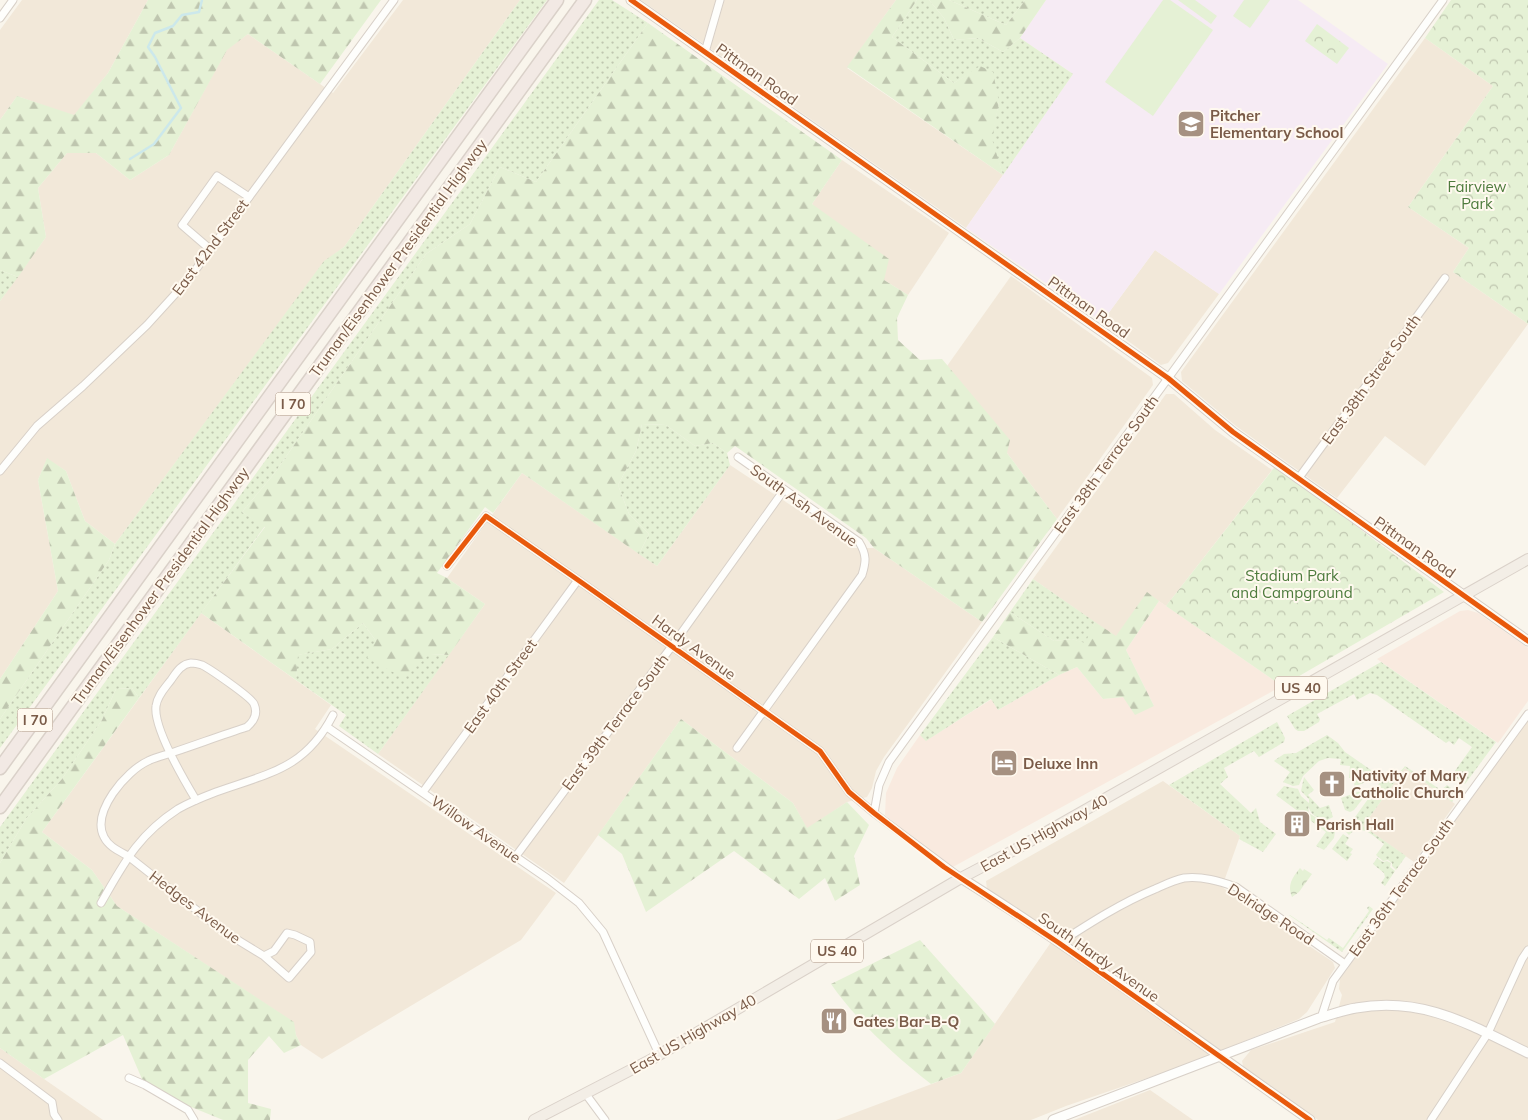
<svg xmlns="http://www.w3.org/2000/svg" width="1528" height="1120" viewBox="0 0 1528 1120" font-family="Mulish,sans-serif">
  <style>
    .residential { fill: #f2e8d9 }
    .commercial { fill: #f9eadf }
    .education { fill: #f6ebf4 }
    .grass { fill: url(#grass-dots) }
    .forest { fill: url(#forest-firs) }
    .park { fill: url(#park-crowns) }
    .garden { fill: #e5f1d5 }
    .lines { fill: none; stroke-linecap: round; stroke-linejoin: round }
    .stream { stroke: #cce8eb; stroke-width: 2.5 }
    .minor-casing { stroke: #d8d0c8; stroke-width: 9 }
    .tertiary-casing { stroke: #d8d0c8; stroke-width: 11 }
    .primary-casing { stroke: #dad1c9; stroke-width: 12 }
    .motorway-casing { stroke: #dad1c9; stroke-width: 15 }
    .minor { stroke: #fefefc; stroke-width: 7 }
    .tertiary { stroke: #fefefc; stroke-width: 9 }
    .primary { stroke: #f3eee6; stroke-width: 10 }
    .motorway { stroke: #f2e9e4; stroke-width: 12 }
    .cycleway-casing { stroke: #fff9ef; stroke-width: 8 }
    .cycleway { stroke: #e8590c; stroke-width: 5 }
    .labels { text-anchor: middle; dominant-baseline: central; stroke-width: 4; stroke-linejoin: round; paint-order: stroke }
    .shield { fill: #fff9ef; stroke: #a28a7a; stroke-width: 1 }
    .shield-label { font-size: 14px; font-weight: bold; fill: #7a5b48 }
    .street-label { font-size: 15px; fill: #7a5b48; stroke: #fff9ef }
    .poi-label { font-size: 15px; font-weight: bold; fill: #7a5b48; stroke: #fff9ef; text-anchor: start }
    .park-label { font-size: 15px; fill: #4d7b3c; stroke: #fff9ef }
  </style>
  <defs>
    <pattern id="grass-dots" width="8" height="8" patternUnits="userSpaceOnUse" patternTransform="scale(1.25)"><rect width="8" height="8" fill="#e5f1d5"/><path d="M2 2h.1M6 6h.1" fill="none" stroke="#bfc6af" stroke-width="1.8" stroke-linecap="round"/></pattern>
    <pattern id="forest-firs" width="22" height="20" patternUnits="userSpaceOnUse" patternTransform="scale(1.25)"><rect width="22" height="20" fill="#e5f1d5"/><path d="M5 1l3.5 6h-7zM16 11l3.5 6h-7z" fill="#bfc6af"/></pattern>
    <pattern id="park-crowns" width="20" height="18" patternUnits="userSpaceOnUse" patternTransform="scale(1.25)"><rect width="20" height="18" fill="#e5f1d5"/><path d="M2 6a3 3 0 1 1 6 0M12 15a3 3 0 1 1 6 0" fill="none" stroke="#bfc6af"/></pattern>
  </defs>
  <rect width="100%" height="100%" fill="#f9f5ec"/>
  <g class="residential">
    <polygon points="22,0 148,0 108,73 74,116 17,96 0,120 0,30"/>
    <polygon points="403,0 520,0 344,247 324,262 115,544 85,521 66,471 47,459 38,480 58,591 0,679 0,301 46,237 38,188 67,153 96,153 130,180 169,155 227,49 248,34 333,93"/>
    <polygon points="641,0 896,0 847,68 1003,175 966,228"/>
    <polygon points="1425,38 1493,86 1408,207 1469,248 1453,272 1528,324 1425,466 1385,436 1337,498 1236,426 1182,381 1181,372"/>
    <polygon points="842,160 949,233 908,295 884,280 812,204"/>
    <polygon points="1155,250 1219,294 1168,363 1161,365 1102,322"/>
    <polygon points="1011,276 1152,378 1153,385 1057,519 1007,453 947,366"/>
    <polygon points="1166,394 1174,394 1215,430 1272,470 1166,606 1147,593 1116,637 1033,579"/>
    <polygon points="730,465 845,541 852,548 874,548 982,622 884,757 876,771 872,788 867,797 847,802 807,829 793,803 681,719 564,883 378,754 485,604 447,578 522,473 657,566"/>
    <polygon points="201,613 331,705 315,729 556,893 521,940 322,1059 301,1045 296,1035 293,1022 117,906 92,870 42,832"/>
    <polygon points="1528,720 1528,1120 1318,1120 1244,1070 1242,1061 1251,1050 1335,1022 1342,995 1339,989 1340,979"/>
    <polygon points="1405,768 1455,804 1414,862 1363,826"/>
    <polygon points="1163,781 1240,836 1222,887 1333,962 1335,968 1307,1012 1299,1019 1185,1065 1066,1106 1031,1120 836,1120 961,1073 1056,935 987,889 986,881"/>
    <polygon points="0,1048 44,1079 103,1120 0,1120"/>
    <polygon points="1150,1090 1193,1120 1074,1120"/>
  </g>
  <g class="commercial">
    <polygon points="1159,601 1282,686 951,868 885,815 886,793 897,768 920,735 927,740 992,699 998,710 1059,675 1077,667 1103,699 1123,697 1154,706 1126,650"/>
    <polygon points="1468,610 1478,613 1528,648 1528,701 1498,743 1377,659 1460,611"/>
  </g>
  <polygon class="education" points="1046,0 1298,0 1388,64 1219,294 1155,250 1102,322 966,228 1073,74 1020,38"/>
  <g class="grass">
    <polygon points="520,0 547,0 0,748 0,719 109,560 115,544 324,261 344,247"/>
    <polygon points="599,0 612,0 648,23 536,182 500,167 470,224 426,254 274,474 242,512 265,526 139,698 132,688 116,689 102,720 62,779 26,819 0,863 0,827"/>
    <polygon points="917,0 929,0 944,18 954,40 978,38 1003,52 1020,38 1073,74 1003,175 991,139 999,102 980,67 954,83 892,37"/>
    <polygon points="949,0 1025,0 1006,25"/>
    <polygon points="0,270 18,277 0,301"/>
    <polygon points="642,424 666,425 695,446 713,443 727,453 730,465 657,566 639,554 649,534 629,514 618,485 636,451"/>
    <polygon points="1033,579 1095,622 1086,644 1072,639 1054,641 1010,612"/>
    <polygon points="363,623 376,641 431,654 449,655 378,754 339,726 346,715 296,680 297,655 332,649"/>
    <polygon points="993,637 1059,675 998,710 991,699 926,741 920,735"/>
    <polygon points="1381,662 1496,742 1465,784 1452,775 1472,747 1459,738 1454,745 1449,741 1446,743 1377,695 1370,693 1357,700 1354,694 1317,714 1320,719 1319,722 1304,731 1298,731 1295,729 1287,716"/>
    <polygon points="1277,722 1285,738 1284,742 1259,757 1254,751 1224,768 1228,777 1220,784 1251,813 1256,808 1260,822 1276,834 1263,852 1239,839 1240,836 1169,785"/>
    <polygon points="1327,735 1338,743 1345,752 1371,770 1372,776 1370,780 1354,787 1355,778 1349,778 1350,766 1340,765 1341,759 1328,758 1319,761 1303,776 1299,785 1293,786 1283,782 1290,772 1274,761 1275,760 1284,754 1296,753"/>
    <path d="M1405,766L1441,790L1447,785L1458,793L1452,802L1405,768L1363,826L1406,856L1396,870L1392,866V863L1388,860L1383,861L1376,855L1384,844C1373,836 1361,822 1349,835L1345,831L1381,781C1391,773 1394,781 1405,766Z"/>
    <path d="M1304,777L1314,790L1308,795L1320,808L1329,805L1333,817L1327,820C1316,818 1312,816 1308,806L1309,813C1320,822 1330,819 1336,825L1334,838L1324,850L1316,846L1326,832L1276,795L1284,786L1298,789L1301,796L1309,803V799L1301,791Z"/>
    <polygon points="1366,789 1368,792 1354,810 1350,812 1345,810 1341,798"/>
    <polygon points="1343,834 1349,838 1345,844 1353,849 1350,853 1352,854 1347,861 1332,849"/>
    <polygon points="1377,858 1383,862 1387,861 1391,863 1390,867 1395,871 1385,886 1381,883 1385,877 1384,873 1373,864"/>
    <polygon points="1369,906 1373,909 1342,952 1289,915 1290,915 1327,940 1329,938 1343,948 1369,911 1367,908"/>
  </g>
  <g class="forest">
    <polygon points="148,0 381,0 320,84 248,34 227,50 169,155 130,180 96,153 67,153 38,188 46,237 18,277 0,270 0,120 17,96 74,115 108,73"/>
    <polygon points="896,0 917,0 892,37 954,83 980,66 993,72 999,102 992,139 1003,175 847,67"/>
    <polygon points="929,0 949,0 1006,25 1025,0 1046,0 1020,38 1003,52 978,38 954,40 944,18"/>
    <polygon points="648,23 842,160 812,204 889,259 884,280 908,295 897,318 898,340 920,360 942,359 1010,440 1007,453 1057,519 982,622 874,548 866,538 735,446 727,453 713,443 695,446 666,425 642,424 636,451 618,485 629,514 649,534 639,554 522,473 493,513 485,507 437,573 447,578 485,604 449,655 430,654 404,678 367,658 376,641 363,623 332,649 298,655 296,680 201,613 265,527 242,512 274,474 426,254 470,224 500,167 536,182"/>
    <polygon points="47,458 66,471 85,521 115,544 109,560 0,719 0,679 58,591 38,480"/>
    <polygon points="1147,592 1159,601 1126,650 1154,706 1135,715 1123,697 1103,699 1077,667 1059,675 993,637 1010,612 1054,641 1072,639 1085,643 1095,622 1116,636"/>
    <polygon points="132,688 139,698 42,832 92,870 117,906 294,1022 296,1035 301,1045 284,1053 269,1036 248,1060 248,1103 271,1109 270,1120 223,1120 179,1102 142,1079 123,1035 44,1079 0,1048 0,863 26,819 62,779 102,720 116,689"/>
    <polygon points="681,719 793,803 807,828 847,802 869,825 854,856 860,885 835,901 825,878 799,899 734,851 646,912 622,854 598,835"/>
    <path d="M920,940L995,1024L961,1073L931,1084C895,1056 857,1021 831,984Z"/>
  </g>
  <g class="park">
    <polygon points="1451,0 1528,0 1528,324 1453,272 1469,248 1408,207 1493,86 1425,38"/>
    <polygon points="1317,24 1349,48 1337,64 1305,41"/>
    <polygon points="1277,464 1369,536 1444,592 1282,686 1166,606"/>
    <path d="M1300,868L1303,871L1304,869L1312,874L1299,892L1292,897C1287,885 1292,878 1300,868Z"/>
  </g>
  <g class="garden">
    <polygon points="1163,0 1170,0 1213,30 1153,116 1105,82"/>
    <polygon points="1178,0 1195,0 1217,16 1211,24"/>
    <polygon points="1244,0 1270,0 1250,28 1233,16"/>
  </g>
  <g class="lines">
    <polyline class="stream" points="130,159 154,144 181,108 155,57 148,47 155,33 173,26 182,15 199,12 202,0"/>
    <g class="minor-casing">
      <g id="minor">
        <polyline points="0,18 13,0"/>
        <polyline points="705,52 720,0"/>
        <polyline points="211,250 182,225 217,176 249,197"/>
        <polyline points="0,471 37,426 83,386 147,325 188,280 394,0"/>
        <polyline points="1298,479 1445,278"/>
        <polyline points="447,566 486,516 578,580 820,751 849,792 874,813 961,878"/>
        <polyline points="327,727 548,879 579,903 603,932 659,1054"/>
        <path d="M737,748L862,575C866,562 867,555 859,542L738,457"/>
        <polyline points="423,792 578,580"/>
        <path d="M196,800C184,780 153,728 156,706C157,696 165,688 171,680C176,673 181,664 191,663C194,663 199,664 202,665C210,669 251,697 254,704C258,713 254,721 247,727C222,735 198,744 174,752C166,755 156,757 148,761C126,771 91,812 104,837C109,847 119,851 128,856L223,931L264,956L289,978L311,952L310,942L295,935L287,933L274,951L264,956"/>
        <polyline points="874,813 879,785 889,762 1443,0"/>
        <polyline points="516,856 672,646 784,490"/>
        <path d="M101,903C124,863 138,835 178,809C190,802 203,797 216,792C269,773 305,769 333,715"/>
        <path d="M1059,943C1090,923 1121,903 1155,889C1164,885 1174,880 1184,878C1202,876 1219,881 1236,887L1345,964"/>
        <polyline points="1321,1018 1333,981 1528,714"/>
        <polyline points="0,1063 52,1102 54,1114 58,1120"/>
        <polyline points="129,1078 145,1085 188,1110 194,1120"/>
        <polyline points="585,1093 605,1120"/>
        <polyline points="1431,1120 1488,1033 1522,959 1528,950"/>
      </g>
    </g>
    <g class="tertiary-casing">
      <g id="tertiary">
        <polyline points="631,0 1168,378 1233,432 1528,641"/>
        <path d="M961,878C1081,953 1194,1039 1310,1120"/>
        <path d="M1053,1120L1319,1018C1331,1015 1343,1010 1356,1008C1423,996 1470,1025 1528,1053"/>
      </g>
    </g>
    <g class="primary-casing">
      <polyline id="primary" points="534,1120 652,1059 961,878 1018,848 1528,559"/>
    </g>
    <g class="motorway-casing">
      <g id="motorway">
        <polyline points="0,768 557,0"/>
        <polyline points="0,807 585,0"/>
      </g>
    </g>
    <use href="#minor" class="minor"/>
    <use href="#tertiary" class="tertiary"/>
    <use href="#primary" class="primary"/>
    <use href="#motorway" class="motorway"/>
    <g class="cycleway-casing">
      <g id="cycleway">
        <polyline points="631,0 1168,378 1233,432 1528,641"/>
        <polyline points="447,566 486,516 578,580 820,751 849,792 874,813 944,867 1059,943 1310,1120"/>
      </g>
    </g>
    <use href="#cycleway" class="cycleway"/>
  </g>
  <defs>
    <g id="school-square" transform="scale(1.4375)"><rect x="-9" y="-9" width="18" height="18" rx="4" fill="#a69181" stroke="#fff9ef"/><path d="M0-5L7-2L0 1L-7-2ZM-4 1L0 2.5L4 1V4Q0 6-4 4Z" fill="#fff"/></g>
    <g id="hotel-square" transform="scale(1.4375)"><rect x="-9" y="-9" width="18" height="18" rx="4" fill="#a69181" stroke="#fff9ef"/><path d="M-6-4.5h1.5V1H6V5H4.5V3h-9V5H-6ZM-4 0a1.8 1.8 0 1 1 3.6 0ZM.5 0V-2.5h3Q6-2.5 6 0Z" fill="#fff"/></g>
    <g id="church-square" transform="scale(1.4375)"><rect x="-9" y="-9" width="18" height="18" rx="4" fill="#a69181" stroke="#fff9ef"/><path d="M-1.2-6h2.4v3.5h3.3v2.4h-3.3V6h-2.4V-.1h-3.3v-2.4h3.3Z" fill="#fff"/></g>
    <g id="building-square" transform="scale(1.4375)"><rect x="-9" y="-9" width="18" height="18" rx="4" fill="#a69181" stroke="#fff9ef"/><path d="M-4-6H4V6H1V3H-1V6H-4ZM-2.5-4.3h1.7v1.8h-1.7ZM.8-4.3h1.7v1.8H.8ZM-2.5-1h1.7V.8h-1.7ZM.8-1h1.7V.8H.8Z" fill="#fff"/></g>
    <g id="restaurant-square" transform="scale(1.4375)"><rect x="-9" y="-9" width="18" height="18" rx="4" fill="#a69181" stroke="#fff9ef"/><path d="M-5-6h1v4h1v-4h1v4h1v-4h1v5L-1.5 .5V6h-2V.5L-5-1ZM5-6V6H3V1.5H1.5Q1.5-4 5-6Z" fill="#fff"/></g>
  </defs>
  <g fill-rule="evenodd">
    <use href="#school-square" x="1191" y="124"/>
    <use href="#hotel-square" x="1004" y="763"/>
    <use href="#church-square" x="1332" y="784"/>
    <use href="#building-square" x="1297" y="824"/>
    <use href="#restaurant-square" x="834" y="1021"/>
  </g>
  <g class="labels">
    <g class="shield">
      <rect x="275.5" y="392.5" width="35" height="23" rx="4"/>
      <rect x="1275" y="676.5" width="52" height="23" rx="4"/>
      <rect x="17.5" y="708.5" width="35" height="23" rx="4"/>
      <rect x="811" y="939.5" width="52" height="23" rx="4"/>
    </g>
    <g class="shield-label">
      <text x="293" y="404">I 70</text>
      <text x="1301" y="688">US 40</text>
      <text x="35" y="720">I 70</text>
      <text x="837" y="951">US 40</text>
    </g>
    <g class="street-label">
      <text transform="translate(757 74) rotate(35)">Pittman Road</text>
      <text transform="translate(210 247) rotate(-53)">East 42nd Street</text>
      <text transform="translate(398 258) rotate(-54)">Truman/Eisenhower Presidential Highway</text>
      <text transform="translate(1089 307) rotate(35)">Pittman Road</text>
      <text transform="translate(1371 379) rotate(-54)">East 38th Street South</text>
      <text transform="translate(1106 464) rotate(-54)">East 38th Terrace South</text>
      <text transform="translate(804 505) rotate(36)">South Ash Avenue</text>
      <text transform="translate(1415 547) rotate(35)">Pittman Road</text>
      <text transform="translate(160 586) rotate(-54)">Truman/Eisenhower Presidential Highway</text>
      <text transform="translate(694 647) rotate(36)">Hardy Avenue</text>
      <text transform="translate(500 686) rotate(-54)">East 40th Street</text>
      <text transform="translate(615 722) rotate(-53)">East 39th Terrace South</text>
      <text transform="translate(476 829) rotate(35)">Willow Avenue</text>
      <text transform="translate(1044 833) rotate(-29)">East US Highway 40</text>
      <text transform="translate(1401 887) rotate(-54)">East 36th Terrace South</text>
      <text transform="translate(195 907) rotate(37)">Hedges Avenue</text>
      <text transform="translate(1271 914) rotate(33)">Delridge Road</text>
      <text transform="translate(1099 957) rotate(35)">South Hardy Avenue</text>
      <text transform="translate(693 1034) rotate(-30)">East US Highway 40</text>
    </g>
    <g class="poi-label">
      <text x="1210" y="115">Pitcher<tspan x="1210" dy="17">Elementary School</tspan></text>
      <text x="1023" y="763">Deluxe Inn</text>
      <text x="1351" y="775">Nativity of Mary<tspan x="1351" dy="17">Catholic Church</tspan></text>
      <text x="1316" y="824">Parish Hall</text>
      <text x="853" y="1021">Gates Bar-B-Q</text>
    </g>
    <g class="park-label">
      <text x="1477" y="186">Fairview<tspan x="1477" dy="17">Park</tspan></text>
      <text x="1292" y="575">Stadium Park<tspan x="1292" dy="17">and Campground</tspan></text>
    </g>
  </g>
</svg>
